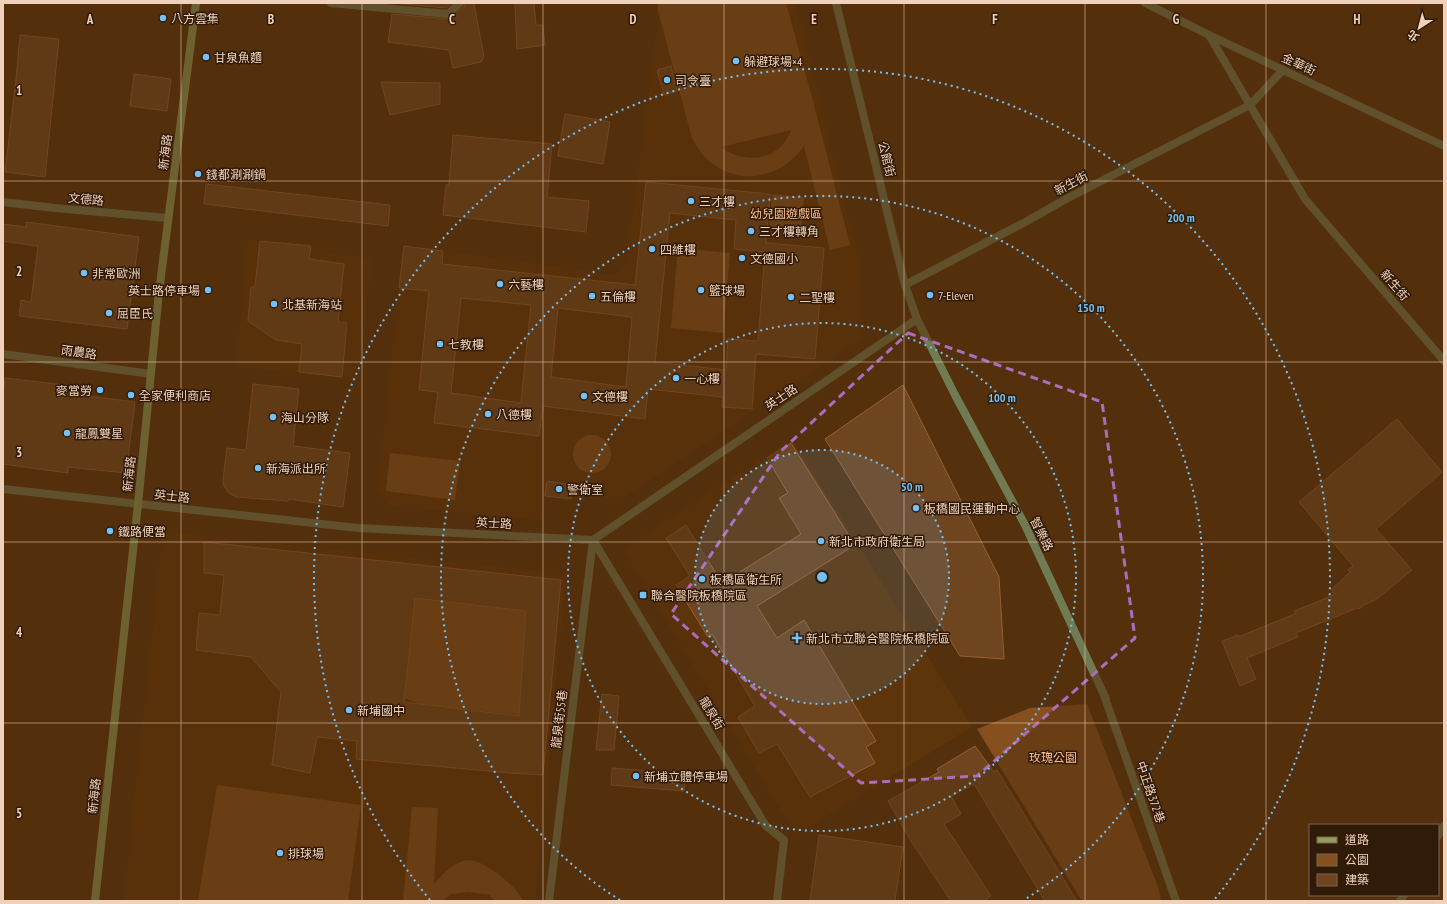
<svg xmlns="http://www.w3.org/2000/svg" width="1447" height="904" viewBox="0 0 1447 904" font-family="'PT Sans Narrow','Noto Sans TC',sans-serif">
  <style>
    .built { fill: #5e340a }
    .green { fill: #85501d; fill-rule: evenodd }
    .building { fill: #6f451f; stroke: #946134; fill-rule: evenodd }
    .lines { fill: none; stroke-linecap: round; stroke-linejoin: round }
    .street { stroke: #707a53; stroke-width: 8 }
    .secondary { stroke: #8e9e5e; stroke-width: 8 }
    .marked { fill: none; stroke: #aa6ebe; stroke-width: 3; stroke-dasharray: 8 5; stroke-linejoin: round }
    .grid { fill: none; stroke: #f0d2bc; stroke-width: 1; stroke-opacity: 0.55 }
    .ring { fill: none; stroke: #73c1f6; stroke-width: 2; stroke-dasharray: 2 4 }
    .poi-dot { fill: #73c1f6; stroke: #301b09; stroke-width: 1.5 }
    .labels { text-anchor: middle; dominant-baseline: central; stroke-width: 3; stroke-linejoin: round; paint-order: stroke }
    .poi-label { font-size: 12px; fill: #f0d2bc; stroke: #301b09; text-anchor: start }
    .street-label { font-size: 12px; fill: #f0d2bc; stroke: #301b09 }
    .park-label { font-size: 12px; fill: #fbbd8b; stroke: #301b09 }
    .grid-label { font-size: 13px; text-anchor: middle; font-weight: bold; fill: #f0d2bc; stroke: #301b09; stroke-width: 3; stroke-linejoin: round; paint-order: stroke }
    .centre { fill: #73c1f6; stroke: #301b09; stroke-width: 2 }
    .ring-label { font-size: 12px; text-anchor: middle; font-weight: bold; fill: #73c1f6; stroke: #301b09; stroke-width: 3; stroke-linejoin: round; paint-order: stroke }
  </style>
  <rect width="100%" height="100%" fill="#54300c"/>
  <g class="built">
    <polygon points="658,3 795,3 859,262 863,337 619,500 572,493 571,499 545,496 543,520 389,506 378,490 399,288 427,291 440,281 443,251 610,274 619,273 623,269 626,263 658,23"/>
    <polygon points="248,240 311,246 311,252 371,258 359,379 236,366"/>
    <polygon points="792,439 972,727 796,835 623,549"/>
    <polygon points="163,532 566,574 535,901 124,901"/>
  </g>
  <g class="green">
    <path d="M658,3H786L814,105L850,245L830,250L804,146C782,178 740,187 709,161C701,154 697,146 692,138L658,11ZM791,130C781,161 744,165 721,147Z"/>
    <polygon points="772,194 804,197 801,232 769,229"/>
    <polygon points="678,248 730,253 723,333 671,328"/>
    <circle cx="592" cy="454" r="19"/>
    <polygon points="390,453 460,461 455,500 386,491"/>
    <polygon points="415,598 526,611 519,715 421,704 404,698"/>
    <polygon points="1087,704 1158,887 1161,901 1082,901 977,729 1030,708"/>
    <polygon points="217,785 361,805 348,901 198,901"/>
    <path d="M412,807L438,808L434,884C440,878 446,869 454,865C458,863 465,860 469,860C486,861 517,887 523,901H495L489,895L468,892L451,894L442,901H403Z"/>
  </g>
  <g class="building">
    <polygon points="393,3 452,3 446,8"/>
    <polygon points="465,3 474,3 484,57 481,62 453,68 449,50 388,42 392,14 449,19 464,7"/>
    <polygon points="515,3 534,3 536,25 543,25 545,45 517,49"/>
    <polygon points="20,35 59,39 45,177 5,172 16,80"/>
    <polygon points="671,66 677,91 664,95 657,70"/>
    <polygon points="134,74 171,79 167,111 130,106"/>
    <polygon points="381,82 440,83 440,104 390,115"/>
    <polygon points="565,114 610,122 603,164 558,156"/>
    <polygon points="453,135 552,144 547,197 589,201 586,232 443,215 446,185 449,185"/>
    <path d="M646,182L770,194L766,243L824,248L815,359L756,354L752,409L722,407L723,397L648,389L645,419L543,406L539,436L434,423L438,392L419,390L429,291L399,288L404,246L443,251L442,264L635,285ZM670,213L736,220L734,249L765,252L758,341L728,339L726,370L655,362ZM461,298L531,305L521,403L451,393ZM558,308L632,317L626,387L551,377Z"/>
    <polygon points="206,184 390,205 388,226 204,204"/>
    <polygon points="26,222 139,237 127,329 19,316 21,300 31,302 38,246 3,241 3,224 26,227"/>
    <polygon points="260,241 311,246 309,259 344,264 338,322 347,323 342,377 299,372 302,344 276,340 248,321 251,287 255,287"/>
    <polygon points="5,378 81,387 80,395 135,402 126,473 68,467 68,473 3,464 3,386 4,387"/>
    <polygon points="253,384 299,389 293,446 350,453 343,507 289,499 288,501 236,497 229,493 224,486 223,480 227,448 246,450"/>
    <polygon points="903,385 999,577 1004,659 960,656 825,439"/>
    <polygon points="1397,419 1442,472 1376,529 1412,570 1377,599 1364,605 1359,609 1357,608 1296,633 1298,637 1247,658 1256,679 1240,686 1222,641 1238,635 1238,637 1295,614 1294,611 1334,595 1332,589 1350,572 1348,570 1353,566 1299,502"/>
    <polygon points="791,443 855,545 757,606 777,638 804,620 876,741 866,747 875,763 810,797 777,744 759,753 738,717 755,706 712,634 708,637 676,585 690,576 666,538 686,525 722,583 801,534 779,498 788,493 767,458"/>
    <polygon points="547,481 573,485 571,499 545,496"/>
    <path d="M204,542L561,580L543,775L511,773L356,759L357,741L317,737L310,773L272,765L281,692L251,657L196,650L199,613L220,615L224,575L204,573ZM415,598L526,611L519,716L404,702Z"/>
    <polygon points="602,694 619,696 614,750 596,750"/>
    <polygon points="975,746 994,772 997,770 1077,901 1045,901 974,784 951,796 961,814 944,824 991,896 984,901 951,901 911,841 888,801 939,772 937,769"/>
    <polygon points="612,768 686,774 684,791 611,785"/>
    <polygon points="819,835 903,847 895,901 810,901"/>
  </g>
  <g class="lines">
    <g class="street">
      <polyline points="331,3 448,14 460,3"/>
      <polyline points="836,3 905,285 917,319 955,395 1025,525 1106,699"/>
      <polyline points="1145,3 1209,35 1444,146"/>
      <polyline points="1209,35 1305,199 1444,361"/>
      <polyline points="3,202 55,208 168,218"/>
      <polyline points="905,285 1029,220 1066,199 1250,105 1283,70"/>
      <polyline points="3,354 151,374"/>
      <polyline points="3,489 358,528 593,540 917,319"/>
      <polyline points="593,540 766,826 784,840 777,901"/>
      <polyline points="1104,695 1176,901"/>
      <polyline points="1438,836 1444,826"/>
      <polyline points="549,901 593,540"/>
      <polyline points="1400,901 1404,895"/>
    </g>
    <polyline class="secondary" points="95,901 138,504 159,292 196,3"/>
  </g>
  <path d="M0 0H1447V904H0ZM908,333L1102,402L1135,638L977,776L861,783L671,614L780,452Z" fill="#54300c" fill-opacity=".55" fill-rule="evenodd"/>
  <path class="marked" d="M908,333L1102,402L1135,638L977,776L861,783L671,614L780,452Z"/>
  <path class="grid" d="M181,3V901M362,3V901M543,3V901M724,3V901M904,3V901M1085,3V901M1266,3V901M3,181H1444M3,362H1444M3,542H1444M3,723H1444"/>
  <circle cx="822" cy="577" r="127" fill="#73c1f6" fill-opacity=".12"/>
  <g class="ring">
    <circle cx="822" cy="577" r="127"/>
    <circle cx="822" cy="577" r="254"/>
    <path d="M620 900A381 381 0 1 1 1024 900"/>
    <path d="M430 900A508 508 0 1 1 1214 900"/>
  </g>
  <g class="poi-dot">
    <circle cx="163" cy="18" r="4"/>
    <circle cx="206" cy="57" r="4"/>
    <circle cx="736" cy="61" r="4"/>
    <circle cx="667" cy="80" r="4"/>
    <circle cx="198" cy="174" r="4"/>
    <circle cx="691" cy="201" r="4"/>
    <circle cx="751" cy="231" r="4"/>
    <circle cx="652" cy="249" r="4"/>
    <circle cx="742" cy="258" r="4"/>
    <circle cx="84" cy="273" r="4"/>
    <circle cx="500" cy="284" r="4"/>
    <circle cx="208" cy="290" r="4"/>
    <circle cx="701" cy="290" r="4"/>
    <circle cx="930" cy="295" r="4"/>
    <circle cx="592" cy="296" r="4"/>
    <circle cx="791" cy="297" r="4"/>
    <circle cx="274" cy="304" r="4"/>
    <circle cx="109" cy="313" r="4"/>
    <circle cx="440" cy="344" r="4"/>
    <circle cx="676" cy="378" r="4"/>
    <circle cx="100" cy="390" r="4"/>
    <circle cx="131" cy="395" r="4"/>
    <circle cx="584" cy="396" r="4"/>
    <circle cx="488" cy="414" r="4"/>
    <circle cx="273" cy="417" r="4"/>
    <circle cx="67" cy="433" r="4"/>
    <circle cx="258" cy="468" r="4"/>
    <circle cx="559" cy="489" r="4"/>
    <circle cx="916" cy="508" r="4"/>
    <circle cx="110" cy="531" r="4"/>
    <circle cx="821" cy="541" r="4"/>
    <circle cx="702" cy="579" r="4"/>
    <rect x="639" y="591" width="8" height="8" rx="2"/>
    <path d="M795 632h4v4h4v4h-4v4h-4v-4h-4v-4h4z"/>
    <circle cx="349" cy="710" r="4"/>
    <circle cx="636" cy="776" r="4"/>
    <circle cx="280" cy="853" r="4"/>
  </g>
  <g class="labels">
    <g class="poi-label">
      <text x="171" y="18">八方雲集</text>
      <text x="214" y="57">甘泉魚麵</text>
      <text x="744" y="61">躲避球場×4</text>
      <text x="675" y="80">司令臺</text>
      <text x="206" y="174">錢都涮涮鍋</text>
      <text x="699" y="201">三才樓</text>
      <text x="759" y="231">三才樓轉角</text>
      <text x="660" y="249">四維樓</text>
      <text x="750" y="258">文德國小</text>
      <text x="92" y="273">非常歐洲</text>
      <text x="508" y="284">六藝樓</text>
      <text x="200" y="290" text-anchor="end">英士路停車場</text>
      <text x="709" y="290">籃球場</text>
      <text x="938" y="295">7-Eleven</text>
      <text x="600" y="296">五倫樓</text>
      <text x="799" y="297">二聖樓</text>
      <text x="282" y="304">北基新海站</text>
      <text x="117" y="313">屈臣氏</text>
      <text x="448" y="344">七教樓</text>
      <text x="684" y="378">一心樓</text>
      <text x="92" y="390" text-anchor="end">麥當勞</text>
      <text x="139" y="395">全家便利商店</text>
      <text x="592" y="396">文德樓</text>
      <text x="496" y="414">八德樓</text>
      <text x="281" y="417">海山分隊</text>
      <text x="75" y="433">龍鳳雙星</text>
      <text x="266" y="468">新海派出所</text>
      <text x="567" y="489">警衛室</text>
      <text x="924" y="508">板橋國民運動中心</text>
      <text x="118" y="531">鐵路便當</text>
      <text x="829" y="541">新北市政府衛生局</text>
      <text x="710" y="579">板橋區衛生所</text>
      <text x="651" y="595">聯合醫院板橋院區</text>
      <text x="806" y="638">新北市立聯合醫院板橋院區</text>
      <text x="357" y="710">新埔國中</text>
      <text x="644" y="776">新埔立體停車場</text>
      <text x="288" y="853">排球場</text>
    </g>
    <g class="street-label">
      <text transform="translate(1299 64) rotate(25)">金華街</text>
      <text transform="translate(165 152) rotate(-83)">新海路</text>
      <text transform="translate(887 159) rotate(76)">公館街</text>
      <text transform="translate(1071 183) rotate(-28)">新生街</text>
      <text transform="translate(86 199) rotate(5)">文德路</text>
      <text transform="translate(1395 285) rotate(49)">新生街</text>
      <text transform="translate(79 352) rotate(8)">雨農路</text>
      <text transform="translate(781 397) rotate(-34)">英士路</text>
      <text transform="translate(129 474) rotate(-84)">新海路</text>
      <text transform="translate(172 496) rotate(6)">英士路</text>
      <text transform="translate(494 523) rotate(3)">英士路</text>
      <text transform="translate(1042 534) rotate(64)">智樂路</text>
      <text transform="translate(712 713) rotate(59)">龍泉街</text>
      <text transform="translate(559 719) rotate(-83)">龍泉街55巷</text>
      <text transform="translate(1151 792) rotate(71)">中正路372巷</text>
      <text transform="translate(94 796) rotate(-84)">新海路</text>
    </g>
    <g class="park-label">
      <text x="786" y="213">幼兒園遊戲區</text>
      <text x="1053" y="757">玫瑰公園</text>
    </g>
  </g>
  <g class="grid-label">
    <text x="90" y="24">A</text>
    <text x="271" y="24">B</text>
    <text x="452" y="24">C</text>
    <text x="633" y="24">D</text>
    <text x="814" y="24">E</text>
    <text x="995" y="24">F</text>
    <text x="1176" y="24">G</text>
    <text x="1357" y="24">H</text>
    <text x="19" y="95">1</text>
    <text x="19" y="276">2</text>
    <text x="19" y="457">3</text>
    <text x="19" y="637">4</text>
    <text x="19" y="818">5</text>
  </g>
  <circle cx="822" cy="577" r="6" class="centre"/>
  <g class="ring-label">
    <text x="1181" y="222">200 m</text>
    <text x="1091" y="312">150 m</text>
    <text x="1002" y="402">100 m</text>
    <text x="912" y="491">50 m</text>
  </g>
  <rect width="1447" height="904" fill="none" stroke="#f0d2bc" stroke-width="8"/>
  <rect x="1309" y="824" width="130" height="72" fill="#301b09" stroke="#7d6451"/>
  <rect x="1317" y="837" width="20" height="6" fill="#8e9e5e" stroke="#7d6451"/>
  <text x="1345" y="844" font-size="12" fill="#f0d2bc">道路</text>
  <rect x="1317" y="854" width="20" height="12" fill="#85501d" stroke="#7d6451"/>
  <text x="1345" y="864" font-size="12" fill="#f0d2bc">公園</text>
  <rect x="1317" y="874" width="20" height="12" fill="#6f451f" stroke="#7d6451"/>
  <text x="1345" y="884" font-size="12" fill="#f0d2bc">建築</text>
  <g transform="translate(1419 28) rotate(216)" stroke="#301b09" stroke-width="3" paint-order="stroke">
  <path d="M0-3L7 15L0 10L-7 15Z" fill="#f0d2bc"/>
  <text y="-6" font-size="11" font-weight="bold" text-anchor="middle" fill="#f0d2bc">北</text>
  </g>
</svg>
